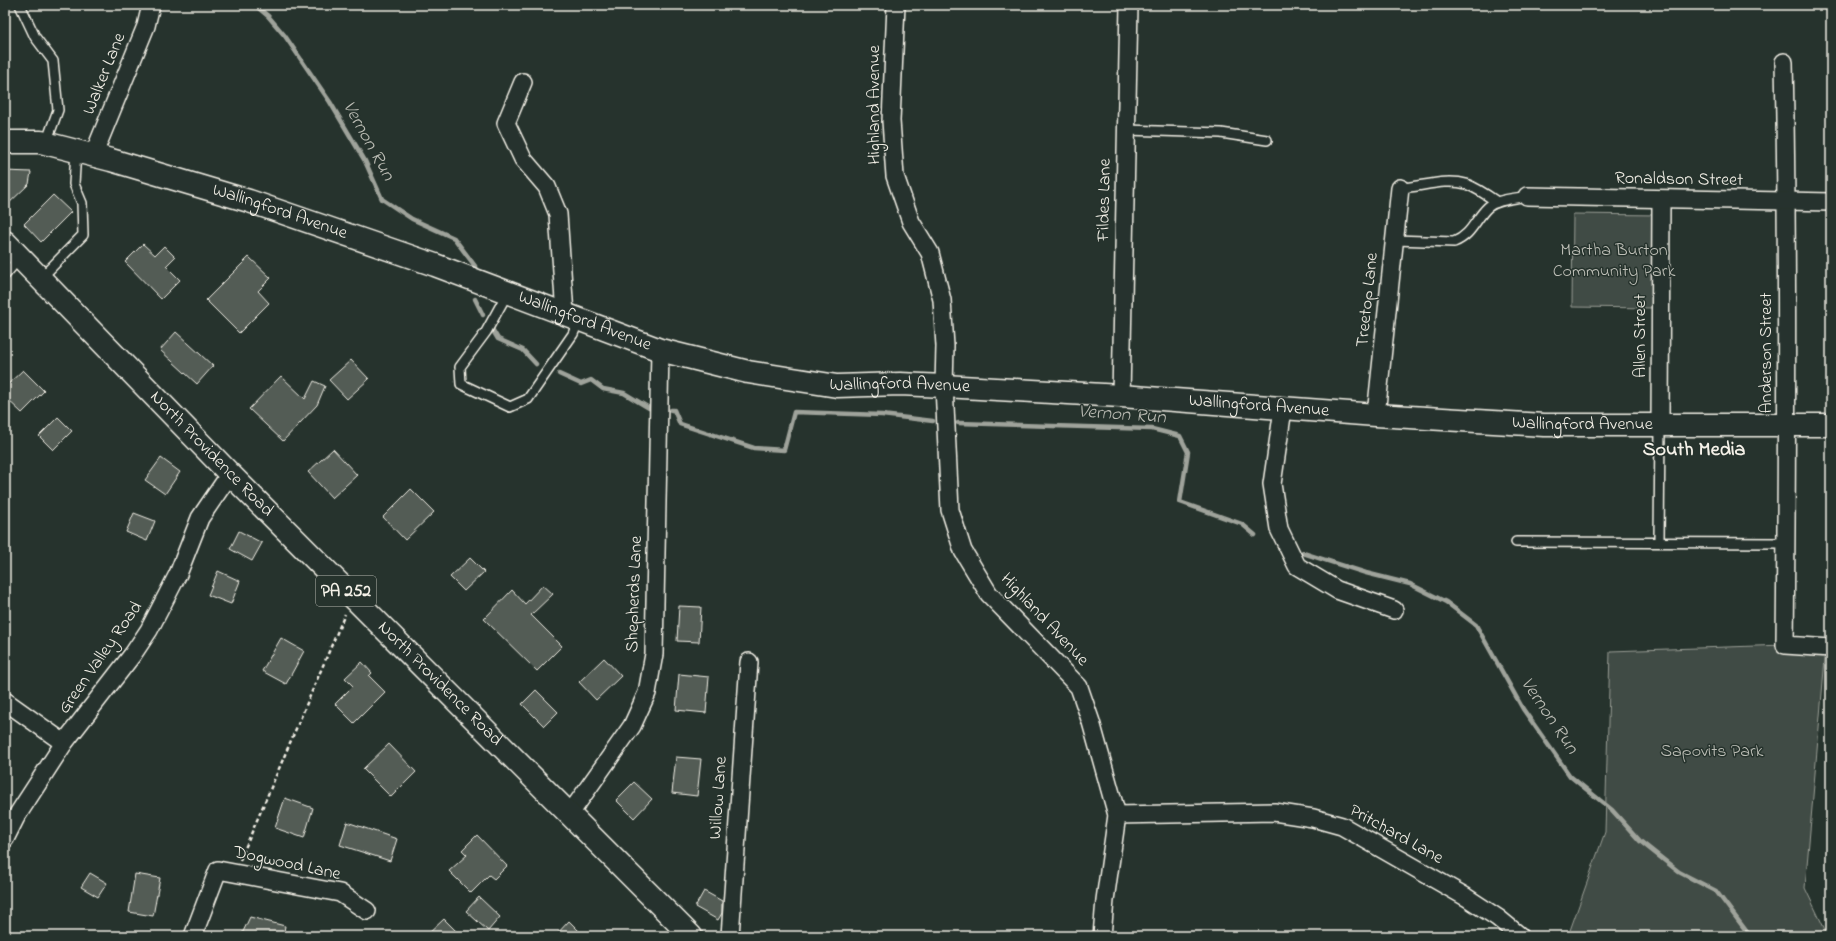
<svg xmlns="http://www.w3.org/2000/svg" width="1836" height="941" viewBox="0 0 1836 941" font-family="'Indie Flower',sans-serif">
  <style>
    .green { fill: #414b45; stroke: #9a9e96 }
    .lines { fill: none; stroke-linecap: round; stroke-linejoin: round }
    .stream { stroke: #9fa39b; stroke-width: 4.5 }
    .building { fill: #525c55; stroke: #f4f1e8 }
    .lane-casing { stroke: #f4f1e8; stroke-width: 12 }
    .street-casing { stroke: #f4f1e8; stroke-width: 20 }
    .secondary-casing { stroke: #f4f1e8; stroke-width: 25 }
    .primary-casing { stroke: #f4f1e8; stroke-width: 25 }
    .path { stroke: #f4f1e8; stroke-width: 2.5; stroke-dasharray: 4 3; stroke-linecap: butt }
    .lane { stroke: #26332d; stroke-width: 9 }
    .street { stroke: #26332d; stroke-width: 17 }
    .secondary { stroke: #26332d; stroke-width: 22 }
    .primary { stroke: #26332d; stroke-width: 22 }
    .labels { text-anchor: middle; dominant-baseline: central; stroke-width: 3; stroke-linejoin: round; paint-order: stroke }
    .shield { fill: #26332d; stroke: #b6b8b0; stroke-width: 1 }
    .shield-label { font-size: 17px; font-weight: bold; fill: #f4f1e8 }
    .street-label { font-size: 18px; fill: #f4f1e8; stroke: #26332d }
    .park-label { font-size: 18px; fill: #bebfb7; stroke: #26332d }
    .water-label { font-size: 19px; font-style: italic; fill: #bcbdb5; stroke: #26332d }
    .quarter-label { font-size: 20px; font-weight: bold; fill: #f4f1e8; stroke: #26332d }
  </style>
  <rect width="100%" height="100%" fill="#26332d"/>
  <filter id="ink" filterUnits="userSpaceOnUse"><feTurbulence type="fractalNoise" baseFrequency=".025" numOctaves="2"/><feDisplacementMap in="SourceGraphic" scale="8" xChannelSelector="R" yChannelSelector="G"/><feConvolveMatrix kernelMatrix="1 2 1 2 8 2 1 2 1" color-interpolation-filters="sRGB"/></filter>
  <g filter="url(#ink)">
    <g class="green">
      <polygon points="1573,214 1657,215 1655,308 1572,307"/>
      <polygon points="1785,645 1826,647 1805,888 1828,936 1568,936 1605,832 1610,651"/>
    </g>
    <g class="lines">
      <g class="stream">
        <polyline points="255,5 268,16 285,36 330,102 365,161 382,199 412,219 454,238 475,266"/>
        <polyline points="475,299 483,315"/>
        <polyline points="492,329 498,339 523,350 536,364"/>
        <polyline points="559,374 581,384 591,380 603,389 624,393 649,408"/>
        <polyline points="671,410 674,410 680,424 754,448 784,450 794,412 882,415 933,421"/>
        <polyline points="958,423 1152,429 1180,436 1188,452 1180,502 1242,524 1255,535"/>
        <polyline points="1303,553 1366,573 1410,584 1446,602 1476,625 1523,709 1570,776 1612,810 1640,841 1679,872 1716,891 1750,936"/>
      </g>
    </g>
    <g class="building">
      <polygon points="5,171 31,172 29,184 5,207"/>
      <polygon points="53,195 71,212 41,242 24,224"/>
      <polygon points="143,244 155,255 164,246 175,257 166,266 180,280 161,299 125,262"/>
      <polygon points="249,257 271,278 258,291 269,303 239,333 206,300"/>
      <polygon points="176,332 213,366 197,384 160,350"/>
      <polygon points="351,360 369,379 347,399 329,380"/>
      <polygon points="23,370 44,391 22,413 5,397 5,387"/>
      <polygon points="281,376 305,399 314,381 325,386 317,405 283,441 249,409"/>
      <polygon points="58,417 72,431 53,450 39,436"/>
      <polygon points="333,449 357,475 332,498 308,472"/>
      <polygon points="161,458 180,472 165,494 145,480"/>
      <polygon points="411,489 434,512 405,540 383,517"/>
      <polygon points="134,513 155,521 147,541 126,532"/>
      <polygon points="239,531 262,543 252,561 230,549"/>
      <polygon points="470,558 484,572 464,591 450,577"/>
      <polygon points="218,571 240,581 231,604 208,595"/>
      <polygon points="543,585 553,594 531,615 562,646 537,671 484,619 512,590 525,604"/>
      <polygon points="679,606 701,607 699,642 677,641"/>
      <polygon points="281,638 304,651 286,684 262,671"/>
      <polygon points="604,658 621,676 596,700 579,682"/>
      <polygon points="362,662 372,673 369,676 385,692 354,723 335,704 353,686 345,678"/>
      <polygon points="679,674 709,677 706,713 676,710"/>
      <polygon points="536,690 558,712 544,726 522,704"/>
      <polygon points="389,744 416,772 391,797 363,769"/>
      <polygon points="676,757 701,759 697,796 672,793"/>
      <polygon points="634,782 652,799 634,818 616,800"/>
      <polygon points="285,798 313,808 304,838 275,828"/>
      <polygon points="347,822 397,839 390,861 340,845"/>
      <polygon points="477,835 507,866 494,879 489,875 471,893 449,871 467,855 462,850"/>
      <polygon points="90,873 107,883 98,897 81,887"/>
      <polygon points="135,874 160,878 153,916 129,912"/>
      <polygon points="704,891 722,901 722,913 718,920 695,907"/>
      <polygon points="479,897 500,917 488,931 466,911"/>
      <polygon points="250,917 285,926 283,936 241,936"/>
      <polygon points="444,919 461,936 426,936"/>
      <polygon points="569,921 584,936 555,936"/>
    </g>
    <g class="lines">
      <g class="lane-casing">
        <g id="lane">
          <polyline points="20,5 35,37 53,61 58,110 46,143"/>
          <polyline points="1126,130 1221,133 1267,140"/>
          <path d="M1400,188C1421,187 1446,178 1466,184C1477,188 1487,195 1497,202"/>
          <path d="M1395,240L1454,242C1472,235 1475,219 1488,207C1498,199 1514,199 1527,196"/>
          <polyline points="5,275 20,257"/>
          <polyline points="41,278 83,235 82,203 74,184 76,151"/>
          <polyline points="508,292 486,332 460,367 461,384 510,407 528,399 573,334 579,319"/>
          <polyline points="1516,542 1786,543"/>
          <polyline points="1659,542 1660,425"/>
        </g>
      </g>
      <g class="street-casing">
        <g id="street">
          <polyline points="896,5 891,121 895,176 911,222 930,253 942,300 945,346 944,386 950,510 963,551 989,594 1079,687 1091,722 1117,815 1105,900 1102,936"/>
          <path d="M1784,62C1788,256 1787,450 1785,645L1831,648"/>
          <polyline points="523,82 506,123 523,159 547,187 558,214 565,314"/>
          <polyline points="93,156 146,26 151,5"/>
          <polyline points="1527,196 1831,202"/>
          <polyline points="1121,396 1129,5"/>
          <polyline points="1283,409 1272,484 1279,529 1297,566 1337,590 1394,610"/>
          <polyline points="1376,415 1400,188"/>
          <polyline points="1660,425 1661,200"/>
          <polyline points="5,701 64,743"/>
          <polyline points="569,815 632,726 647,693 654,654 660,350"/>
          <polyline points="1117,815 1274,812 1313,818 1342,826 1466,897 1498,918 1520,936"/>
          <polyline points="5,839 16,817 64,743 133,654 149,630 178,574 200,518 230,474"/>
          <polyline points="193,936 218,870 340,893 367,911"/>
          <polyline points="730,936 749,662"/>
        </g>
      </g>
      <g class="secondary-casing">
        <g id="secondary">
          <path id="s1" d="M5,142H41L111,160L249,201L435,265L660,350L748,372L837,386L900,384L944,386L1121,396L1376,415L1544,425H1831"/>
        </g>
      </g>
      <g class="primary-casing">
        <g id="primary">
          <path id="s2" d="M5,242L230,474L691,936"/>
        </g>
      </g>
      <polyline class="path" points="240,860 345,614"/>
      <use href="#lane" class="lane"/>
      <use href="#street" class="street"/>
      <use href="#secondary" class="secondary"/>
      <use href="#primary" class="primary"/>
    </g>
  </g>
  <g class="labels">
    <rect class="shield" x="316" y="576" width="60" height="30" rx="3"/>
    <g class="shield-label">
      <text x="346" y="591">PA 252</text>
    </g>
    <g class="street-label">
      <text transform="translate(105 74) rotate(-68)">Walker Lane</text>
      <text transform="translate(875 105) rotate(-90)">Highland Avenue</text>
      <text transform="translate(1679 180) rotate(1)">Ronaldson Street</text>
      <text transform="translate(1105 200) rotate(-89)">Fildes Lane</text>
      <text stroke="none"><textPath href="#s1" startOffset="285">Wallingford Avenue</textPath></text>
      <text transform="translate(1368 300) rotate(-84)">Treetop Lane</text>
      <text stroke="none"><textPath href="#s1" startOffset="609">Wallingford Avenue</textPath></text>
      <text transform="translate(1641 336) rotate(-90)">Allen Street</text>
      <text transform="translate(1767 353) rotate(-90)">Anderson Street</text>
      <text stroke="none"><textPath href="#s1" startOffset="933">Wallingford Avenue</textPath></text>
      <text stroke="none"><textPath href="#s1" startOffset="1293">Wallingford Avenue</textPath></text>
      <text stroke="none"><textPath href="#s1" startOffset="1617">Wallingford Avenue</textPath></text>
      <text stroke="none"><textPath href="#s2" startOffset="296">North Providence Road</textPath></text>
      <text transform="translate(635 594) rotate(-88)">Shepherds Lane</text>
      <text transform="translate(1044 620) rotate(47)">Highland Avenue</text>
      <text transform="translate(101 658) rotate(-55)">Green Valley Road</text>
      <text stroke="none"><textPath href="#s2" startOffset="620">North Providence Road</textPath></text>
      <text transform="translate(719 798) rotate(-86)">Willow Lane</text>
      <text transform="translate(1396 835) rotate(29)">Pritchard Lane</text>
      <text transform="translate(287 864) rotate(12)">Dogwood Lane</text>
    </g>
    <g class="park-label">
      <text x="1614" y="251">Martha Burton<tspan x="1614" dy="21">Community Park</tspan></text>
      <text x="1712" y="752">Sapovits Park</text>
    </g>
    <g class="water-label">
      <text transform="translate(368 141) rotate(61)">Vernon Run</text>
      <text transform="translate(1122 415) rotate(4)">Vernon Run</text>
      <text transform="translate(1549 716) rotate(56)">Vernon Run</text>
    </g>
    <g class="quarter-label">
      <text x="1694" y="450">South Media</text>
    </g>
  </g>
  <rect width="1836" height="941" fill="none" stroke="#26332d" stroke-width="20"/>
  <rect x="10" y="10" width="1816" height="921" fill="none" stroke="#f4f1e8" stroke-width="1.5" filter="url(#ink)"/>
</svg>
